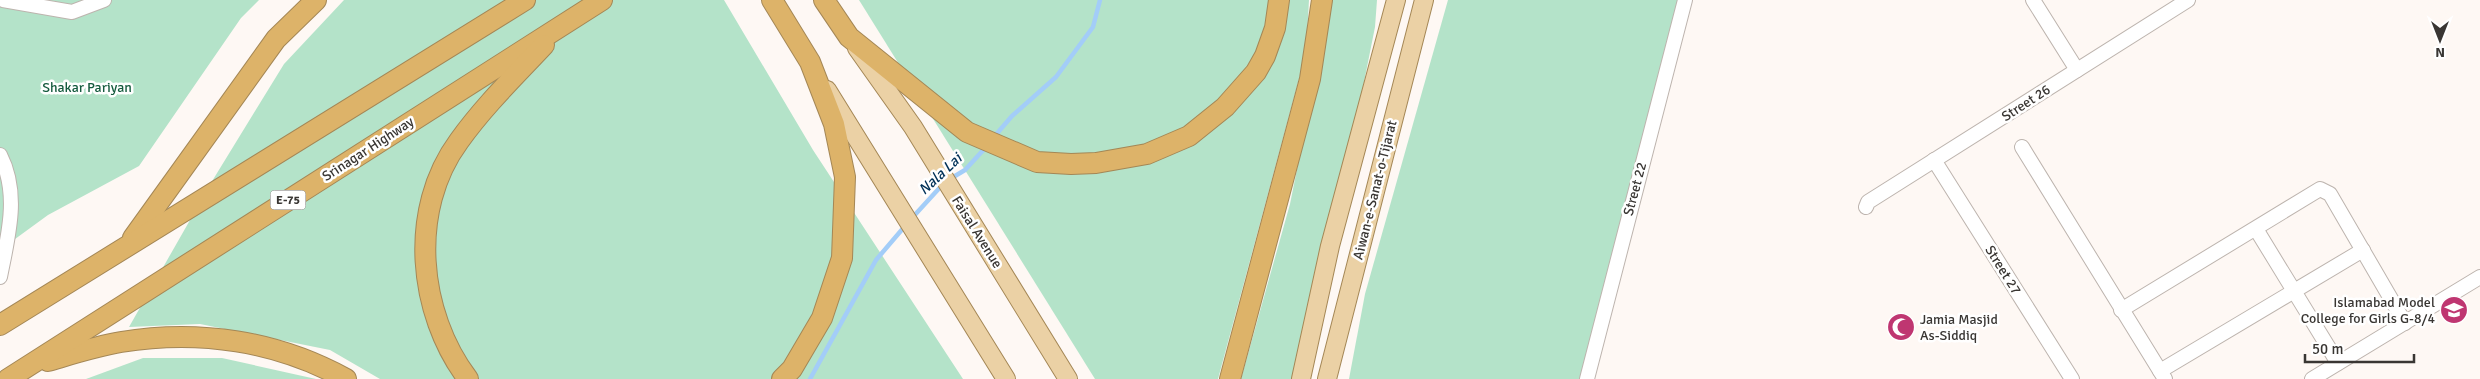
<svg xmlns="http://www.w3.org/2000/svg" width="2480" height="379" viewBox="0 0 2480 379" font-family="Signika,sans-serif">
  <style>
    .green { fill: #b4e3c9 }
    .lines { fill: none; stroke-linecap: round; stroke-linejoin: round }
    .stream { stroke: #a3cdf8; stroke-width: 4.5 }
    .minor-casing { stroke: #bdb4ae; stroke-width: 16 }
    .major-casing { stroke: #a48756; stroke-width: 20 }
    .highway-casing { stroke: #a48756; stroke-width: 22 }
    .minor { stroke: #fff; stroke-width: 14 }
    .major { stroke: #ebd1a5; stroke-width: 18 }
    .highway { stroke: #ddb369; stroke-width: 20 }
    .labels { text-anchor: middle; dominant-baseline: central; stroke-width: 5; stroke-linejoin: round; paint-order: stroke }
    .shield { fill: #fff; stroke: #747270; stroke-width: 1 }
    .shield-label { font-size: 12px; font-weight: bold; fill: #393633 }
    .park-label { font-size: 14px; fill: #155b3e; stroke: #fff }
    .street-label { font-size: 14px; fill: #393633; stroke: #fff }
    .poi-label { font-size: 14px; fill: #393633; stroke: #fff; text-anchor: end }
    .water-label { font-size: 15px; font-style: italic; fill: #003157; stroke: #fff }
  </style>
  <rect width="100%" height="100%" fill="#fef8f4"/>
  <g class="green">
    <polygon points="0,0 259,0 241,18 139,166 48,215 0,250"/>
    <polygon points="344,0 724,0 813,150 963,379 380,379 330,350 200,324 129,327 214,178 284,64"/>
    <polygon points="859,0 1309,0 1306,53 1218,379 1095,379"/>
    <polygon points="1331,0 1377,0 1375,27 1347,167 1294,379 1241,379 1290,204"/>
    <polygon points="1448,0 1678,0 1585,379 1349,379 1365,294"/>
    <polygon points="143,358 222,358 316,379 86,379"/>
  </g>
  <g class="lines">
    <g class="stream">
      <polyline points="993,138 1012,116 1056,77 1093,27 1100,0"/>
      <polyline points="950,179 965,170 987,146"/>
      <polyline points="912,218 944,183"/>
      <polyline points="810,379 876,260 905,226"/>
    </g>
    <g class="minor-casing">
      <g id="minor">
        <polyline points="3,0 72,12 104,0"/>
        <polyline points="2033,0 2077,70"/>
        <polyline points="2022,147 2165,379"/>
        <path d="M0,155C20,194 8,236 0,277"/>
        <polyline points="1934,160 2072,379"/>
        <polyline points="1866,207 1868,202 2188,0"/>
        <polyline points="2256,229 2338,363"/>
        <polyline points="2121,310 2320,189 2330,194 2405,323"/>
        <polyline points="2160,371 2363,250"/>
        <polyline points="1587,379 1685,0"/>
        <polyline points="2312,379 2480,277"/>
      </g>
    </g>
    <g class="major-casing">
      <g id="major">
        <polyline points="857,48 913,127 1068,379"/>
        <polyline points="827,90 1006,379"/>
        <polyline points="1301,379 1330,246 1396,0"/>
        <polyline points="1327,379 1424,0"/>
      </g>
    </g>
    <g class="highway-casing">
      <g id="highway">
        <polyline points="772,0 810,62 834,124 845,177 842,258 822,318 792,369 782,379"/>
        <polyline points="824,0 849,37 967,132 1037,162 1071,164 1096,163 1147,154 1189,136 1225,107 1256,72 1265,56 1275,28 1279,0"/>
        <polyline points="133,238 276,39 316,0"/>
        <polyline points="0,325 525,0"/>
        <path d="M48,361C72,354 97,346 121,342C199,329 277,341 346,379"/>
        <polyline points="8,379 602,0"/>
        <path d="M468,379C418,313 408,210 459,141C484,106 515,76 544,45"/>
        <polyline points="1230,379 1310,79 1322,0"/>
      </g>
    </g>
    <use href="#minor" class="minor"/>
    <use href="#major" class="major"/>
    <use href="#highway" class="highway"/>
  </g>
  <defs>
    <g id="university-disc" transform="scale(1.4375)"><circle r="9.5" fill="#bf3671" stroke="#fff"/><path d="M0-5L7-2L0 1L-7-2ZM-4 1L0 2.5L4 1V4Q0 6-4 4Z" fill="#fff"/></g>
    <g id="mosque-disc" transform="scale(1.4375)"><circle r="9.5" fill="#bf3671" stroke="#fff"/><path d="M3.5-4.9A6 6 0 1 0 3.5 4.9A5 5 0 1 1 3.5-4.9Z" fill="#fff"/></g>
  </defs>
  <g fill-rule="evenodd">
    <use href="#university-disc" x="2454" y="310"/>
    <use href="#mosque-disc" x="1901" y="327"/>
  </g>
  <g class="labels">
    <rect class="shield" x="270.5" y="190.5" width="35" height="19" rx="4"/>
    <g class="shield-label">
      <text x="288" y="200">E-75</text>
    </g>
    <g class="park-label">
      <text x="87" y="87">Shakar Pariyan</text>
    </g>
    <g class="street-label">
      <text transform="translate(2026 103) rotate(-33)">Street 26</text>
      <text transform="translate(368 149) rotate(-33)">Srinagar Highway</text>
      <text transform="translate(1635 189) rotate(-75)">Street 22</text>
      <text transform="translate(1375 190) rotate(-76)">Aiwan-e-Sanat-o-Tijarat</text>
      <text transform="translate(977 232) rotate(58)">Faisal Avenue</text>
      <text transform="translate(2003 270) rotate(58)">Street 27</text>
    </g>
    <g class="poi-label">
      <text x="2435" y="302">Islamabad Model<tspan x="2435" dy="16">College for Girls G-8/4</tspan></text>
      <text x="1920" y="319" text-anchor="start">Jamia Masjid<tspan x="1920" dy="16">As-Siddiq</tspan></text>
    </g>
    <g class="water-label">
      <text transform="translate(940 174) rotate(-43)">Nala Lai</text>
    </g>
  </g>
  <g transform="translate(2440 40) rotate(180)" stroke="#ffffff" stroke-width="4" paint-order="stroke">
  <path d="M0-4L9 19L0 12L-9 19Z" fill="#393633"/>
  <text y="-8" font-size="14" font-weight="bold" text-anchor="middle" fill="#393633">N</text>
  </g>
  <path d="M2305 354v8h109v-8" fill="none" stroke="#393633" stroke-width="2.5"/>
  <text x="2312" y="354" font-size="15" fill="#393633" stroke="#ffffff" stroke-width="4" paint-order="stroke">50 m</text>
</svg>
